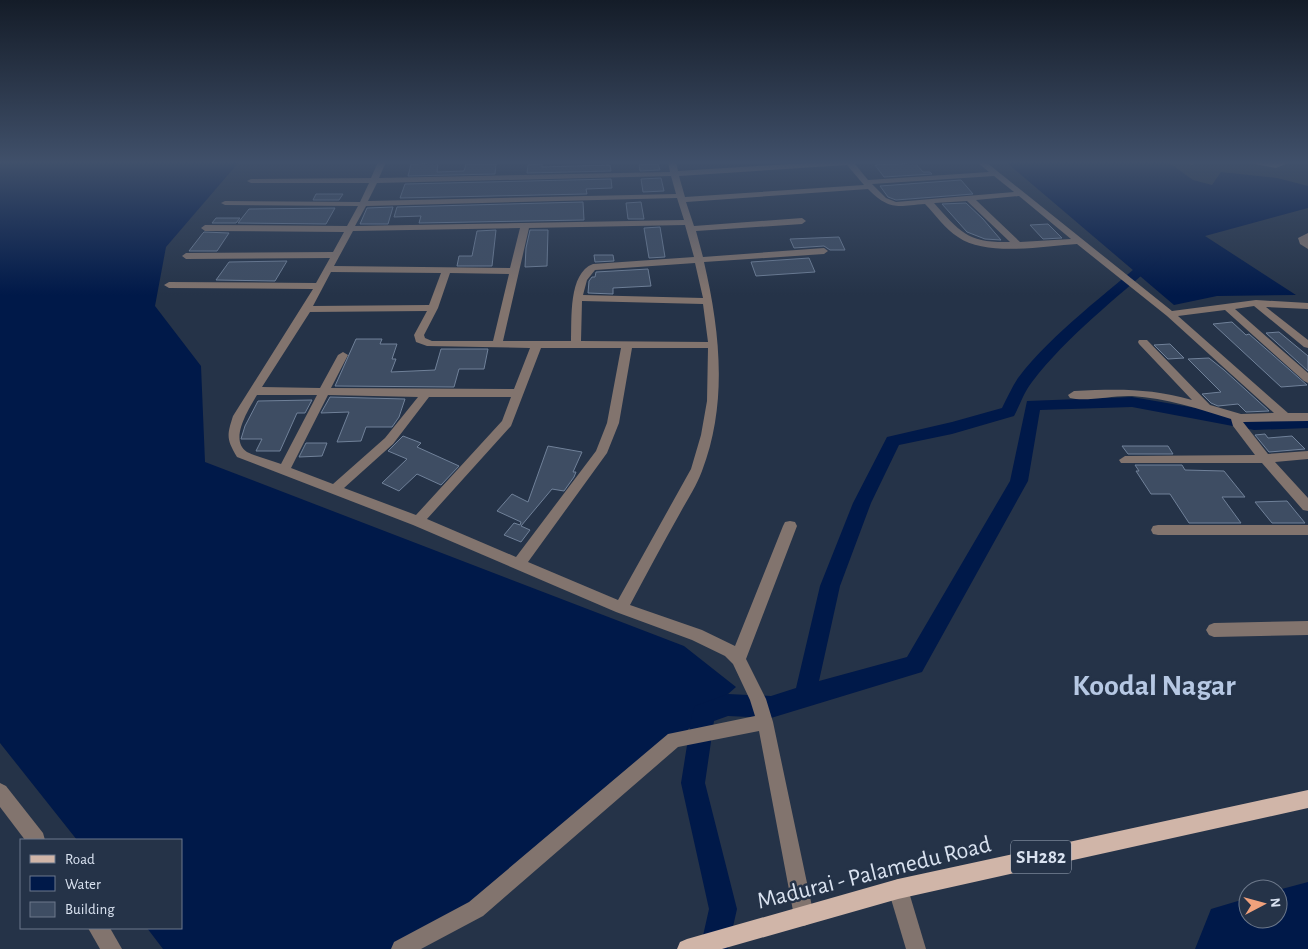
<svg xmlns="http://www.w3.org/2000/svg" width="1308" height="949" viewBox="0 0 1308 949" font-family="'Alegreya Sans',sans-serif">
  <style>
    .water { fill: #001949 }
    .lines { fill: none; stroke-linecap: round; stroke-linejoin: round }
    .canal { fill: #001949; fill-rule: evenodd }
    .building { fill: #3e4d63; stroke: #708199 }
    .minor { fill: #82746e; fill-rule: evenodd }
    .major { fill: #d0b5a8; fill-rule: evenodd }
    .labels { text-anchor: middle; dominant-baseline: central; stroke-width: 5; stroke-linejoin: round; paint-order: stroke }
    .shield { fill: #253348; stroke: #a3aebe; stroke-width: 1 }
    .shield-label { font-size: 19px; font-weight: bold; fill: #d9e2f0 }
    .near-street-label { font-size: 24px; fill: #d9e2f0; stroke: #253348 }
    .near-district-label { font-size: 30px; font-weight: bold; fill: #b6c8e3; stroke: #253348 }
  </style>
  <rect width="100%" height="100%" fill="#253348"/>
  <g class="water">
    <polygon points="0,162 239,162 166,247 155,306 201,366 205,462 684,646 736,687 497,898 398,949 163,949 147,928 181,928 181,840 77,840 0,743"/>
    <polygon points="1006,162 1168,162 1193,180 1212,185 1221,172 1277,178 1308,186 1308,208 1205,236 1296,295 1217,296 1174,305"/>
    <polygon points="1308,882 1308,949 1195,949 1211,909 1248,898 1248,919 1278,919 1278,890"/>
  </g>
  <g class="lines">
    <path class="canal" d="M1155,253L1159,254L1161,257L1159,260C1116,299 1068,335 1032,382C1024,392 1020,405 1014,416L952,434L899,445L871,503L840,586L819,681L907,657L1010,481L1027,401L1132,397L1254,418L1308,416V428L1254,430L1132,407L1040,410L1028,481L922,672L771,718L728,716L714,721L705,783L737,909L728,949H700L709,909L681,783L692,714L695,706L728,694L771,696L796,688L820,586L853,503L887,437L952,422L1002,408C1007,398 1012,387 1018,378C1054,331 1107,294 1151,254Z"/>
  </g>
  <g class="building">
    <polygon points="438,163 437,172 464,171 466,164 496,164 495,174 408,176 411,164"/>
    <polygon points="915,163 923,172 930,172 932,174 884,177 875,165"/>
    <polygon points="542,164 542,167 610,165 611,171 527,173 528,165"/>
    <polygon points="658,164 660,170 640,171 639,165"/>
    <polygon points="661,178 664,191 643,192 641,179"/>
    <polygon points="611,179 612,188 586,189 587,194 400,198 405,184"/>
    <polygon points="961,180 973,194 896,200 888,197 880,186"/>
    <polygon points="316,194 343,194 339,200 313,200"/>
    <polygon points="583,202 584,220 419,223 421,216 394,217 397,207"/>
    <polygon points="641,202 644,219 628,219 626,203"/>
    <polygon points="966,203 983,219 1001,240 985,239 967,232 942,204"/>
    <polygon points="393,207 388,224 360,224 367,208"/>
    <polygon points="335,208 326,224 238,223 249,209"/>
    <polygon points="216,218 240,218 236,223 212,223"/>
    <polygon points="1048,224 1062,238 1043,239 1030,225"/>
    <polygon points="660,227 665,257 649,258 644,228"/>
    <polygon points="496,230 492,266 457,266 459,256 472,256 477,231"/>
    <polygon points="530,230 548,230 547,266 525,267 526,248"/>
    <polygon points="203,233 204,232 229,233 217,251 189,251"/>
    <polygon points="839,237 845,250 830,250 824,246 794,248 790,239"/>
    <polygon points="594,255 613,255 614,261 595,262"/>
    <polygon points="809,258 815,272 756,276 751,262"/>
    <polygon points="287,261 275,281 216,280 229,262"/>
    <polygon points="648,269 651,286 613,288 613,294 588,293 589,281 592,277 595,277 596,272"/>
    <polygon points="1232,322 1246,335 1249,334 1307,385 1281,387 1213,324"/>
    <polygon points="1279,332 1308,356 1308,371 1266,333"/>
    <polygon points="356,339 382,339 380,344 397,344 392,359 396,359 391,372 435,370 441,349 488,349 484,369 459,369 454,387 335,386"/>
    <polygon points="1170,344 1184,358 1168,359 1154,345"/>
    <polygon points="1209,358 1224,370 1269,411 1246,412 1238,404 1218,406 1211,403 1202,394 1221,392 1188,359"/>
    <polygon points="330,397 405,399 399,417 392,427 366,427 361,441 337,442 349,412 321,413"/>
    <polygon points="312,400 305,413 297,413 280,451 256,451 262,439 241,439 245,426 258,401"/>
    <polygon points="1265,434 1268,438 1292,436 1305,449 1269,452 1255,435"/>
    <polygon points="403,436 421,443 417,447 459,466 441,485 417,474 399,491 382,483 407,459 388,451"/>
    <polygon points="306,443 327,443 322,456 299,457"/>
    <polygon points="548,446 582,452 573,472 576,472 574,477 564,491 552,489 521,526 530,530 521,542 504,535 514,523 520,525 521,522 497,511 512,494 528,502"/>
    <polygon points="1122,446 1168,446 1173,454 1128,454"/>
    <polygon points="1135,465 1182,465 1185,470 1224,471 1245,497 1222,497 1241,523 1189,523 1170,494 1151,494 1136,471 1139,471"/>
    <polygon points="1287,501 1305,523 1272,523 1255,502"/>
  </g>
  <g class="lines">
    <g class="minor">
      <path d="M378,162H386L379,178L670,172L668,162H676L678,171L821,162H857L855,164L868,180L989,172L977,162H986L1172,311L1256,300L1308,303V309L1266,307L1308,340V348L1304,347L1254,306L1235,309L1308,373V383L1304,381L1225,310L1178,316L1288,413H1308V421L1243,422L1268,454L1308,451V459L1275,462L1308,498V511L1303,510L1262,463H1121L1119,460L1125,456L1255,455L1233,426L1231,419C1199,409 1166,398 1132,396C1114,395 1086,402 1070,398L1068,395L1074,391C1118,389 1149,388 1192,400L1139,344L1138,342L1139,340H1147L1210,405L1241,414L1274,413L1167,316L1077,244C1045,246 986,257 958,237C945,229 936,215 925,204C897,206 890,211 868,189L686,202L694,226L802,218L806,221L802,224L696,231L703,257L824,248L828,251L824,254L704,262C720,331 728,403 702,471C696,487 687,500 679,515C662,545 646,575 630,605L702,630L735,646L783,526L785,522L790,521L795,522L797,526L746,659L766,699L773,722L814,916L811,923L804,926L797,923L794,916L759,731L678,747L483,916L421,949H391L394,942L469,902L668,734L755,716L750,700L733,664L725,656L692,640L616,612L413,525L237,457C226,439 227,435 233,416L313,289L169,288L164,285L169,282L316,283L330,258L186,259L182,256L186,253L333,252L344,232L205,231L201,228L205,225L347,226L358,206L225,205L221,203L225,201L360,202L369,183H251L247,181L251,179L371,178ZM847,165L864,185L685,197L679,176ZM671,176L676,194L368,201L377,183ZM994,176L1014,192L896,202L886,198L872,184ZM1019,196L1071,239L1020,242L976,200ZM677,198L684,220L355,226L366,206ZM967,201L1010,242C968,243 961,233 934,203ZM685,225L694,257L593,264C568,273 572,320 571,341H503L529,228ZM520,228L510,268L334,266L353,231ZM695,263L703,298L583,295L587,280L595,270ZM331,272L441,273L429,305L313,306ZM450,273L509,274L493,341H432L425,338L424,335L438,308ZM582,301L703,304L708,342L581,341ZM427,311L414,335L416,342L427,346L530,348L514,389L331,388L348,355L343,352L338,355L320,388L262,387L310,312ZM541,348H621L607,423L596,451L516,557L427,519L511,426ZM632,348H708L707,401L701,435L691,469L618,600L528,562L607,453L619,423ZM257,395H317L281,464C270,460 257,457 247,452C228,440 250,407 257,395ZM328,395L418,397L385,438L333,484L291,468ZM429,397H511L502,421L416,515L344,488L393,444Z"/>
      <polygon points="1197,162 1192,165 1188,163 1189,162"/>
      <polygon points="1244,162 1291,162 1276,168"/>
      <polygon points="1308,233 1308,249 1300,244 1298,238"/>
      <polygon points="1158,525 1308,525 1308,535 1158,535 1153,534 1151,530 1153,526"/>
      <polygon points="1308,621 1308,635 1214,637 1209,635 1206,630 1209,625 1214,623"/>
      <polygon points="0,783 6,786 43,833 45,840 25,840 0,807"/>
      <polygon points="898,879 905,882 908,889 926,949 906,949 888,889 891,882"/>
      <polygon points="88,928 110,928 122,949 100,949"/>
    </g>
    <polygon class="major" points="1308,790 1308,808 898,899 722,949 677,949 680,942 687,939 898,879"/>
  </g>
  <linearGradient id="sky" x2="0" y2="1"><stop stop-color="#141c28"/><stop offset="0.55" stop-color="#40506a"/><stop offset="1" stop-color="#40506a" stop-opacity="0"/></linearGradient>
  <rect width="1308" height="295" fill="url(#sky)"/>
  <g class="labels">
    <rect class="shield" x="1011" y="840.5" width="60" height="33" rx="4"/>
    <g class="shield-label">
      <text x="1041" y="857">SH282</text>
    </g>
    <g class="near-street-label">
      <text transform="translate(874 873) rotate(-14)">Madurai - Palamedu Road</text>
    </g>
    <g class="near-district-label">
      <text x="1154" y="686">Koodal Nagar</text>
    </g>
  </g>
  <rect x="20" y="839" width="162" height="90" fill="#253348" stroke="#6d798b"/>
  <rect x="30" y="855" width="25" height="8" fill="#d0b5a8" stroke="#6d798b"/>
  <text x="65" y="864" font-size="15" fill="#d9e2f0">Road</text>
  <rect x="30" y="876" width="25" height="15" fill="#001949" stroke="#6d798b"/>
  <text x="65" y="889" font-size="15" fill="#d9e2f0">Water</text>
  <rect x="30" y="902" width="25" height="15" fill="#3e4d63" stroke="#6d798b"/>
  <text x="65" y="914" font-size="15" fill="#d9e2f0">Building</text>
  <g transform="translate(1263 904) rotate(84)"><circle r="24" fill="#253348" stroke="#6d798b"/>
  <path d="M0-4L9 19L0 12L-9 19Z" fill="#f1a17c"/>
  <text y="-8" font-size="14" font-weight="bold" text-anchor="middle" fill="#d9e2f0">N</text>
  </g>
</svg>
